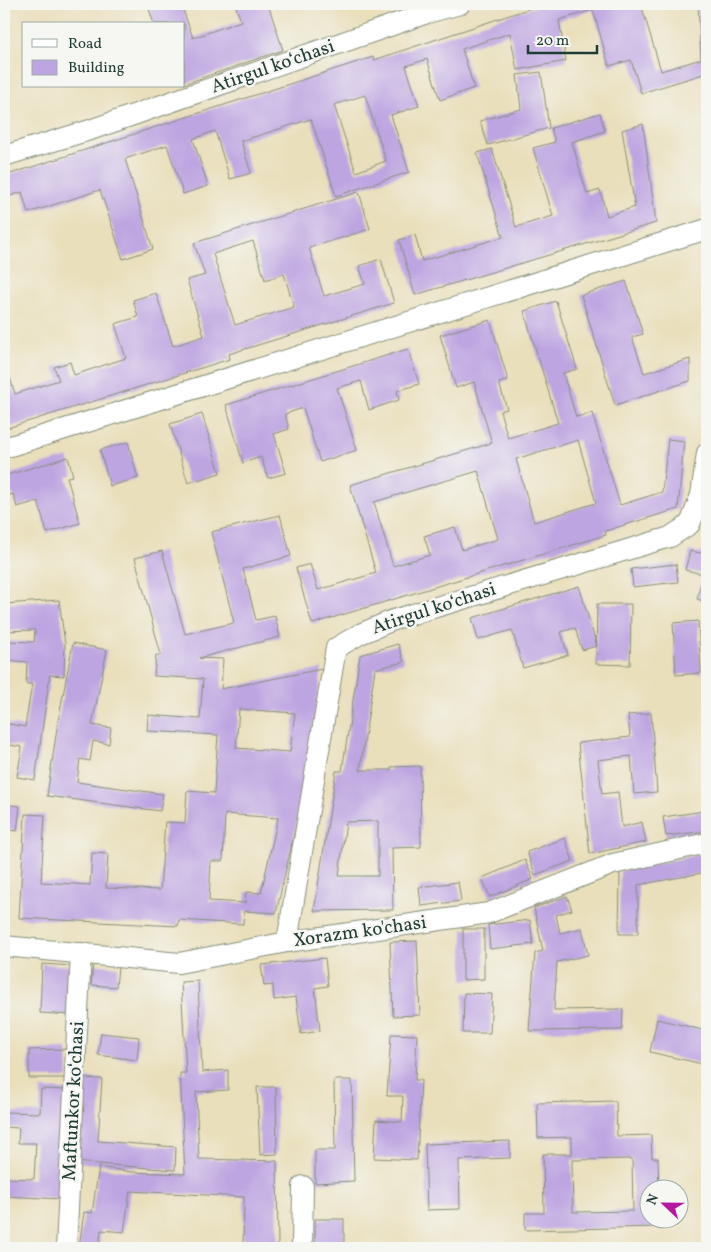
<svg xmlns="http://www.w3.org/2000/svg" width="711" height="1252" viewBox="0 0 711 1252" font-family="Vollkorn,serif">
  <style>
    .building { fill: #bda5e1; fill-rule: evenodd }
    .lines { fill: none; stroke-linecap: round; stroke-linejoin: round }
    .street-casing { stroke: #848e78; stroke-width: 22 }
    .street { stroke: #fff; stroke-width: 20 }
    .labels { text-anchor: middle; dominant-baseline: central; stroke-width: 4.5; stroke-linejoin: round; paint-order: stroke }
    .street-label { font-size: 19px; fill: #1f3d34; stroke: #f6f6f2 }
  </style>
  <rect width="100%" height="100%" fill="#f6f6f2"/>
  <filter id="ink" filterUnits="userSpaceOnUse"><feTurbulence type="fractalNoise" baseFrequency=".02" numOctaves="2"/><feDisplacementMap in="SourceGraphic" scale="10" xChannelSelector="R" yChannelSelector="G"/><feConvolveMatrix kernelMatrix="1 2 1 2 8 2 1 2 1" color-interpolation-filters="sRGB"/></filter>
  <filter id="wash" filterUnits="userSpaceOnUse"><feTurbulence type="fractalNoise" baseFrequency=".0096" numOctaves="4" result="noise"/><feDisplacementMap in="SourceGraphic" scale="20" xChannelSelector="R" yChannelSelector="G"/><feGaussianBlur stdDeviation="1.12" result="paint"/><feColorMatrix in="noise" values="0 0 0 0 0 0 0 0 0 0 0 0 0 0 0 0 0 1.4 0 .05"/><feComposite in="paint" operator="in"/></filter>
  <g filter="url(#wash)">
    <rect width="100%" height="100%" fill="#e9dfbb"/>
    <g id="blocks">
      <g class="building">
        <polygon points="164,4 181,4 193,38 241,21 235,4 268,4 283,50 184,84 184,24 154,24 149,9"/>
        <path d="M543,4H641L661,71L701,59L698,4H707V73L641,93L631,60L609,66L593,10L559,20L566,61L517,70L510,33L462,49L474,88L440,100L427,59L406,66L419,106L391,115L409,172L336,196L311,119L241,141L251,173L230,179L215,131L193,139L208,186L183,194L167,145L125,159L153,249L123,259L100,190L28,213L22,192L4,198V176L373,57L374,60ZM365,95L386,161L356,172L334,105Z"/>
        <polygon points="541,72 549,128 488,145 480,121 521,109 517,75"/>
        <polygon points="600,113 605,131 572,142 587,194 600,190 607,216 635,207 622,130 643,124 656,223 415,295 399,240 415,235 422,261 503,237 477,153 492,149 516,227 553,216 533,148 555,142 551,128"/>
        <path d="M359,192L370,229L309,248L324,296L365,284L359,266L381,259L394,303L229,354L230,359L4,429V380L10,378L15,394L59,380L54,367L70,362L74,375L126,358L115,324L138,317L133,300L156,293L173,346L204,336L187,280L205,275L194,243ZM253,241L265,280L284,274L294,307L235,325L213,254Z"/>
        <polygon points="626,281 643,334 632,337 644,373 690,359 690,381 615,405 581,295"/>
        <path d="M556,301L577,369L563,373L576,417L592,413L620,505L662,492L668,439L684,441L678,509L605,531L606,535L312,624L296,568L310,564L318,590L376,573L350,485L492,443L474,382L456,388L440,335L490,320L508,380L499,383L507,409L500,411L508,438L558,423L524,311ZM578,440L596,503L534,522L516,459ZM478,471L498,539L462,550L455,527L424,536L430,555L393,566L374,502Z"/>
        <polygon points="408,349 419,384 397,391 399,400 369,410 361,381 337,388 357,450 320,462 303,408 285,414 289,429 274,434 286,473 268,478 261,457 243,463 226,405"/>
        <polygon points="202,414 220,473 188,483 170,424"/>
        <polygon points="128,442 138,478 110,486 100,450"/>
        <polygon points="68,457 73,476 67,477 80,523 47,533 38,501 17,507 13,494 4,497 4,476"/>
        <path d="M280,515L291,556L243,569L256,620L275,616L280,637L199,658L223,659L221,689L322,669L302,799L276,913L244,911L243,924L179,920L178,926L19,918L25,814L45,815L41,882L90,885L92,853L108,854L106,888L160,890L165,822L185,823L187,791L214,793L218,735L147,731L148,715L200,719L203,679L154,676L156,655H161L135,558L162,551L185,634L234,623L211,532ZM239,709L295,713L290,752L236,748ZM225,814L278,818L261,893L246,892L245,903L209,901L211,861H223Z"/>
        <polygon points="690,551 707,554 707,602 697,599 703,574 685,570"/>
        <polygon points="676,564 678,582 633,587 631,569"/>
        <polygon points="579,586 597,646 582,650 575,628 561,632 568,655 523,668 512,630 478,640 472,618"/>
        <polygon points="59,600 65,644 64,676 50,675 35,780 17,777 22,747 4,744 4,723 25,727 32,684 26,684 27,662 4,660 4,641 34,642 35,630 4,631 4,604"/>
        <polygon points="597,604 631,604 630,665 596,664"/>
        <polygon points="698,621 701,673 676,675 673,623"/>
        <polygon points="73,643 107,650 92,725 111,728 109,744 93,741 90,761 80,759 77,782 163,794 160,811 47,796 58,721"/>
        <path d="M398,644L404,662L375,669L360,770H391V767L420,766L421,847L392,848L393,910L314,911L336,771H342L360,655ZM378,821V876H339L346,822Z"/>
        <polygon points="651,713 657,792 634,794 631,756 598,760 602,794 618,792 622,827 642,822 646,842 590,854 578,743 630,737 628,715"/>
        <polygon points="4,804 20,806 17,831 4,829"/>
        <polygon points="704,811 707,831 666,836 663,817"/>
        <polygon points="565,838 573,861 535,875 527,852"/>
        <polygon points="707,853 707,872 638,885 638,934 619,934 620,871"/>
        <polygon points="525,860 533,879 490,897 482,878"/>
        <polygon points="458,882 461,901 421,906 419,887"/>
        <polygon points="4,889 9,890 5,917 4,917"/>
        <polygon points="567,896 572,910 556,915 560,933 582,928 588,955 557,962 554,1010 623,1009 622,1030 529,1031 535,953 543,951 534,908"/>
        <polygon points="530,920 533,944 490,949 488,925"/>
        <polygon points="463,929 484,929 484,979 463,980"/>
        <polygon points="417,941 420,1015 393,1016 390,942"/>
        <polygon points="325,958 328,986 315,988 320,1031 301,1034 296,997 274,1000 273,985 264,986 261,965"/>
        <polygon points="42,964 74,966 71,1015 40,1013"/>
        <polygon points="93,964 118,967 116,987 91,985"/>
        <polygon points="198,981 202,1072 228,1070 228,1090 196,1092 199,1159 277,1161 278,1248 243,1248 244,1197 130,1191 124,1232 101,1230 99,1248 79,1248 84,1212 92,1213 99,1167 132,1172 185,1174 180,1073 186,1073 181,982"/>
        <polygon points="464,993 492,994 490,1033 463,1033"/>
        <polygon points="657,1019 707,1031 707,1065 650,1052"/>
        <polygon points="101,1033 139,1037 137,1060 98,1055"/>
        <polygon points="391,1034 417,1035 415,1080 421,1080 417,1160 374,1158 376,1120 402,1122 403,1096 387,1096"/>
        <polygon points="67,1049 68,1078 29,1078 29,1050"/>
        <polygon points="80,1078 102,1079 98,1141 176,1147 175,1170 73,1162"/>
        <polygon points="334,1080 352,1080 354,1181 315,1183 315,1150 335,1150"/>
        <polygon points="257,1087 276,1087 277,1154 260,1155"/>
        <polygon points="41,1089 68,1090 63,1199 4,1196 4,1178 34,1179 36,1143 18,1143 19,1128 4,1127 4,1112 40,1113"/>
        <path d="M616,1101L617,1136L651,1135L652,1158H658L659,1190H648V1220H659V1227L525,1230V1213H544L543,1154H572V1137L538,1138L537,1103ZM632,1159L633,1211L573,1212L572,1160Z"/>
        <polygon points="510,1141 510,1158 459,1160 460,1209 427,1210 425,1144"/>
        <rect x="315" y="1219" width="29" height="29"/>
      </g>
    </g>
  </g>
  <g filter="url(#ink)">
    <use href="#blocks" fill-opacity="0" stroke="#848e78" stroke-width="1"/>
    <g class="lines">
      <g class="street-casing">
        <g id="street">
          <polyline points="4,156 90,130 427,13 460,4"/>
          <polyline points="4,448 707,229"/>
          <polyline points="287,942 336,648 360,634 393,620 670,537 690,524 701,495 707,453"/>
          <polyline points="4,946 179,963 287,942 489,913 613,864 707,843"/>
          <polyline points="66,1248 81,953"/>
          <polyline points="302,1248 303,1186"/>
        </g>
      </g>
      <use href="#street" class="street"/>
    </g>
  </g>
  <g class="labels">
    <g class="street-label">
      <text transform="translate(273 67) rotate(-19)">Atirgul koʻchasi</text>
      <text transform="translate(434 609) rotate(-18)">Atirgul koʻchasi</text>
      <text transform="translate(360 932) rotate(-8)">Xorazm ko'chasi</text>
      <text transform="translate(74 1101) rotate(-87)">Maftunkor koʻchasi</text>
    </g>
  </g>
  <rect width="711" height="1252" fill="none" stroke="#f6f6f2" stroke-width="20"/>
  <rect x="22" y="22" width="162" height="65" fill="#f6f6f2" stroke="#a0aca6"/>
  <rect x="32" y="39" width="25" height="8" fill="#ffffff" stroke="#a0aca6"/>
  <text x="68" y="48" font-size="15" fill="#1f3d34">Road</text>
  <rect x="32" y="60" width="25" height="15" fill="#bda5e1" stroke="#a0aca6"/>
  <text x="68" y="72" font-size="15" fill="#1f3d34">Building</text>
  <g transform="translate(664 1204) rotate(292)"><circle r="24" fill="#f6f6f2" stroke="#a0aca6"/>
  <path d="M0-4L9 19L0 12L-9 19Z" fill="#b5179e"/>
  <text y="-8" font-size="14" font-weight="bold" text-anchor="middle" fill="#1f3d34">N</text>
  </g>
  <path d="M528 45v8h69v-8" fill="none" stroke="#1f3d34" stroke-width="2.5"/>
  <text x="536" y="45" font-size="15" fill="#1f3d34" stroke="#f6f6f2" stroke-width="4" paint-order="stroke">20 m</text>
</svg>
